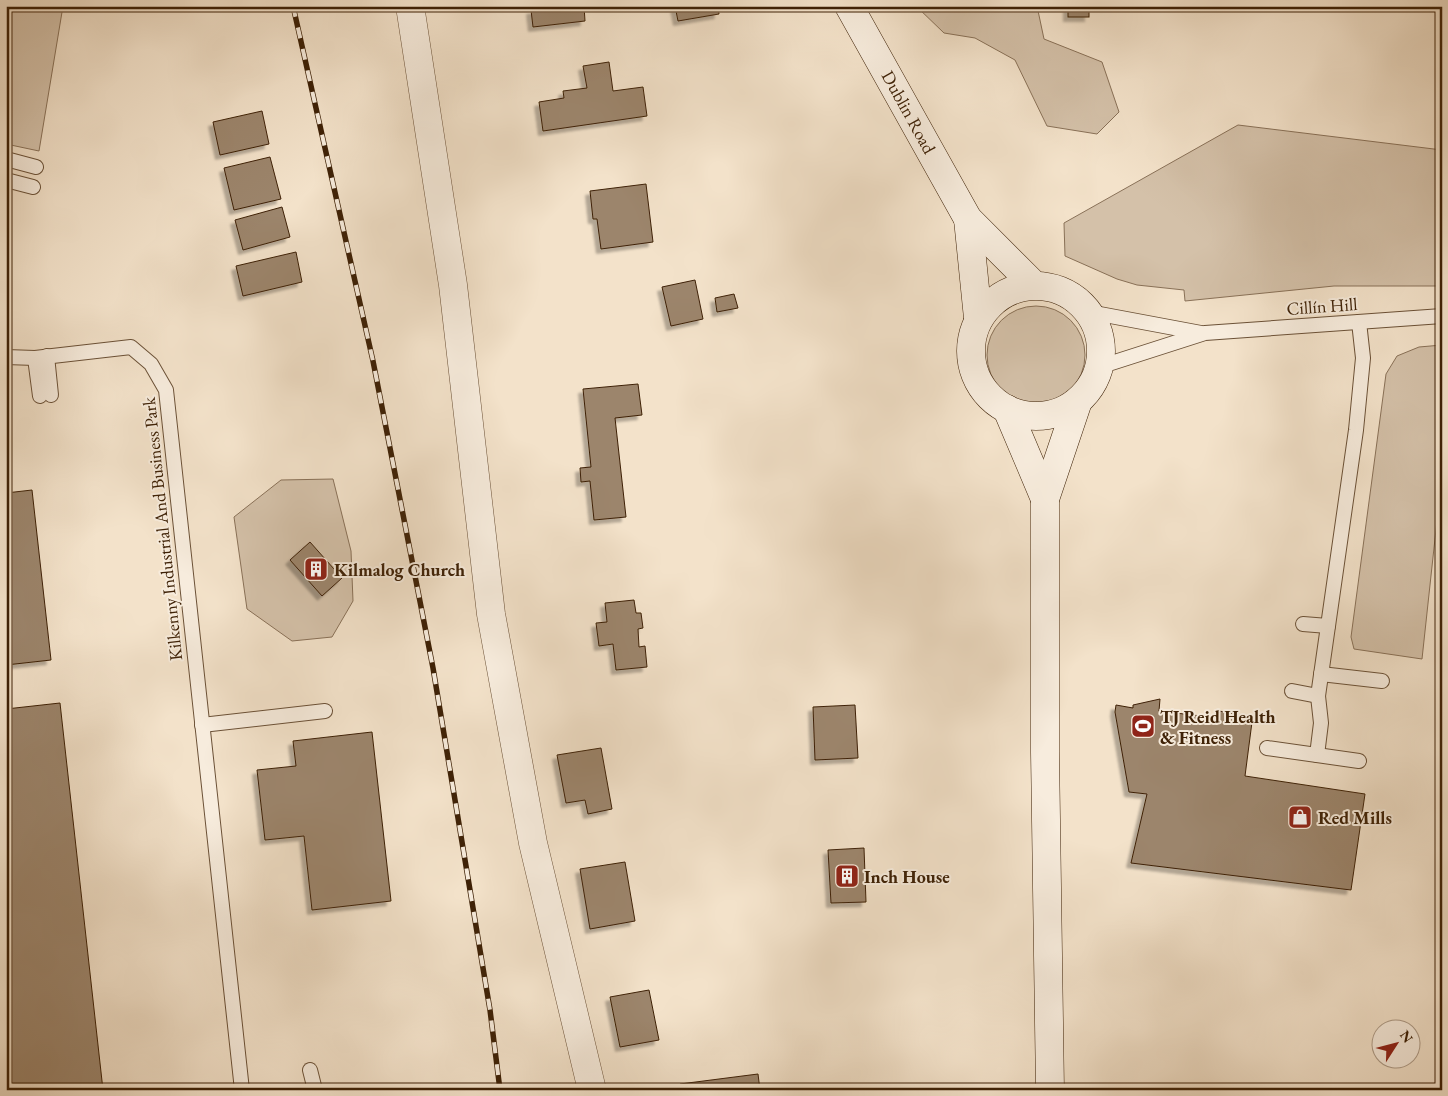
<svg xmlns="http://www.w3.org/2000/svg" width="1448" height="1096" viewBox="0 0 1448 1096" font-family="'EB Garamond',serif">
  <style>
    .green { fill: #d4c1a9; stroke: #897158 }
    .building { fill: #9c856c; stroke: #3e2106; filter: url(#shadow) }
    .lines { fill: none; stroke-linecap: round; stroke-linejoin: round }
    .lane-casing { stroke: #6b5137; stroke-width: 16 }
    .street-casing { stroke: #6b5137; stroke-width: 29 }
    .secondary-casing { stroke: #3e2106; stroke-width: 29 }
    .lane { stroke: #f7ecdd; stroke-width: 14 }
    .street { stroke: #f7ecdd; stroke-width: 28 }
    .secondary { stroke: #f7ecdd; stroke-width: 28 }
    .rail-casing { stroke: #3e2106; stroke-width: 5.5 }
    .rail { stroke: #f7ecdd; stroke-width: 4; stroke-dasharray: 11; stroke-linecap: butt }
    .labels { text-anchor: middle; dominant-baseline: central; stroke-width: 4; stroke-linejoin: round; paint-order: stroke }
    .street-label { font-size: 18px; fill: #3e2106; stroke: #f7ecdd }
    .poi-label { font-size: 18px; font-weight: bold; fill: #3e2106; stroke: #f7ecdd; text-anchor: start }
  </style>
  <defs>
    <filter id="shadow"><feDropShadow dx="-4.5" dy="4.5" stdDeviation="1" flood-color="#0004"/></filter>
  </defs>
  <rect width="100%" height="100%" fill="#f3e2ca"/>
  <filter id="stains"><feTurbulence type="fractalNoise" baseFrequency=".004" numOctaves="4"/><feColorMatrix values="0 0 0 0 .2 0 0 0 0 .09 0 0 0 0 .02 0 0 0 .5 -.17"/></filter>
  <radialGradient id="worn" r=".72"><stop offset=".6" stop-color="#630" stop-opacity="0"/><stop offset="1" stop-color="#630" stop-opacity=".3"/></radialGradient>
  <g class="green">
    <polygon points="6,6 63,6 39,151 6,144"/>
    <polygon points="916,6 1037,6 1044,39 1102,62 1119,112 1097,134 1047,126 1015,60 975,38 944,33"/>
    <polygon points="1238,125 1442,150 1442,286 1334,286 1185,301 1184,290 1137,285 1117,279 1065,256 1064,223"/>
    <circle cx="1036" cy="355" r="49"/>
    <polygon points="1442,345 1442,474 1422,659 1354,649 1351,637 1386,374 1397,356 1419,347"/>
    <polygon points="333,479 351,551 353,601 332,637 292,641 247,609 234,517 281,480"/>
  </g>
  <g class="building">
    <polygon points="538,6 584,6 585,21 533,27 531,10 539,9"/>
    <polygon points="675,6 718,6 719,14 678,21"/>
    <rect x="1068" y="6" width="21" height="11"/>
    <polygon points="609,62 613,91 643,87 647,116 543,131 539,102 564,98 563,91 587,88 583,66"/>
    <polygon points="262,111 269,144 220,155 213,122"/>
    <polygon points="270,157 281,199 234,210 224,168"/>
    <polygon points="646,184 653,242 601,249 597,219 593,219 590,191"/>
    <polygon points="282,207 290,237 243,250 235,220"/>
    <polygon points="296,252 302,282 243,296 236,266"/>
    <polygon points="695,280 703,319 671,326 662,287"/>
    <polygon points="734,294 738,308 717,312 715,298"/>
    <polygon points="638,384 642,415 615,418 626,517 594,520 590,481 581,482 580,468 591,467 583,389"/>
    <polygon points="32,490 51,660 6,665 6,493"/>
    <polygon points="310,542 342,578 322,596 290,560"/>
    <polygon points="634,600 636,613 641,613 643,628 638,629 639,647 645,646 647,667 616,670 613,644 599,646 596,623 607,622 605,603"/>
    <polygon points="1160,699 1159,711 1218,718 1219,711 1236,714 1235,720 1252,722 1245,776 1365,794 1351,890 1131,863 1147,794 1129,792 1115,712 1116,705 1133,708 1133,705"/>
    <polygon points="60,703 103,1090 6,1090 6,709"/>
    <polygon points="855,705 858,758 815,760 813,707"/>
    <polygon points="372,732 391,901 312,910 304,836 265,840 257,770 296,766 293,741"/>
    <polygon points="601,748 612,809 588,814 585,800 566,803 557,755"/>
    <polygon points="864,848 866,902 831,903 828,850"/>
    <polygon points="625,862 635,921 590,929 580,869"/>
    <polygon points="649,990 659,1040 620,1047 610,997"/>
    <polygon points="758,1074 760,1090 681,1090 680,1084"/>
  </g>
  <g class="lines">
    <g class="lane-casing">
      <g id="lane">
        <polyline points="6,159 36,167"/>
        <polyline points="6,180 33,187"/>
        <polyline points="1089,312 1201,333"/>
        <polyline points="47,356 51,395"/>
        <polyline points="6,357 35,358 131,347 151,364 166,390 242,1090"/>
        <polyline points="35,358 40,396"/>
        <polyline points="1099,367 1205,333 1442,316"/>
        <polyline points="1303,624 1328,626"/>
        <polyline points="1321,674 1382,681"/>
        <polyline points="1292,691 1318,696"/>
        <polyline points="202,725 325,711"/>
        <polyline points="1267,748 1359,761"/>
        <polyline points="1317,755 1321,723 1318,696 1356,430 1363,358 1359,322"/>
        <polyline points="310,1070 315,1090"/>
      </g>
    </g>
    <g class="street-casing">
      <polyline id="street" points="410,6 453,285 491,614 533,843 592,1090"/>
    </g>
    <g class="secondary-casing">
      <g id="secondary">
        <polyline points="849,6 968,219 1034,285"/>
        <polyline points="968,219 978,318"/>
        <circle cx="1036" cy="351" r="65"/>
        <polyline points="1007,409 1045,499"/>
        <polyline points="1050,1090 1045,752 1045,499 1078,401"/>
      </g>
    </g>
    <use href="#lane" class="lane"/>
    <use href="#street" class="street"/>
    <use href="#secondary" class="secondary"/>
    <g class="rail-casing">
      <polyline id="rail" points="293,6 373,361 433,668 490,1010 500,1090"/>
    </g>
    <use href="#rail" class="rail"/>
  </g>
  <defs>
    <g id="building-square" transform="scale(1.25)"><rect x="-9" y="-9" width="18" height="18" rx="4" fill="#8f2418" stroke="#f7ecdd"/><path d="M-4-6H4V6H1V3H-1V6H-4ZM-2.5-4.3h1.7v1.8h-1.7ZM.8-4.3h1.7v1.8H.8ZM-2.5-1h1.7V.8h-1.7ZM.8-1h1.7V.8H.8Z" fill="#fff"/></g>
    <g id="stadium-square" transform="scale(1.25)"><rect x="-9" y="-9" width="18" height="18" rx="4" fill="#8f2418" stroke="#f7ecdd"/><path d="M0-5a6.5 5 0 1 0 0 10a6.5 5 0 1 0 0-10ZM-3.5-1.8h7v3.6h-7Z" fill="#fff"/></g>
    <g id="shop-square" transform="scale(1.25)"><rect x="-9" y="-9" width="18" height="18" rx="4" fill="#8f2418" stroke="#f7ecdd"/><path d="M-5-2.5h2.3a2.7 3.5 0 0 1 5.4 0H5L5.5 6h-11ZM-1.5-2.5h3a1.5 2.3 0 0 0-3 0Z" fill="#fff"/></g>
  </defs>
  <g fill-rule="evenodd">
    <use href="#building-square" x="316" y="569"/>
    <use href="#stadium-square" x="1143" y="726"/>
    <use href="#shop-square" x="1300" y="817"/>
    <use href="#building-square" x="847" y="876"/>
  </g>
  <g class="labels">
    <g class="street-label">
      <text transform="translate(909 112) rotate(61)">Dublin Road</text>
      <text transform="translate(1322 306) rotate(-4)">Cillín Hill</text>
      <text transform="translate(162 529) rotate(-96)">Kilkenny Industrial And Business Park</text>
    </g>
    <g class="poi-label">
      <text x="334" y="569">Kilmalog Church</text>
      <text x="1160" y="716">TJ Reid Health<tspan x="1160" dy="21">&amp; Fitness</tspan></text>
      <text x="1318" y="817">Red Mills</text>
      <text x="864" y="876">Inch House</text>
    </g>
  </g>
  <rect width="1448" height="1096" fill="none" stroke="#f3e2ca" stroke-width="25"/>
  <rect x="8" y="8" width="1433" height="1081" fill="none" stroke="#3e2106" stroke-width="2.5"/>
  <rect x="12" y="12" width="1423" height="1071" fill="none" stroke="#3e2106"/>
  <g transform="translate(1396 1044) rotate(54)"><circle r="24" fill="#f7ecdd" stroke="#ad9b87"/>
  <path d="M0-4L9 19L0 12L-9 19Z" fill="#8f2418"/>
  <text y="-8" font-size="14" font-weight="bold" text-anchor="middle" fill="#3e2106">N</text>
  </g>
  <rect width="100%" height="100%" filter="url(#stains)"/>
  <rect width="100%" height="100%" fill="url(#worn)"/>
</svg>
